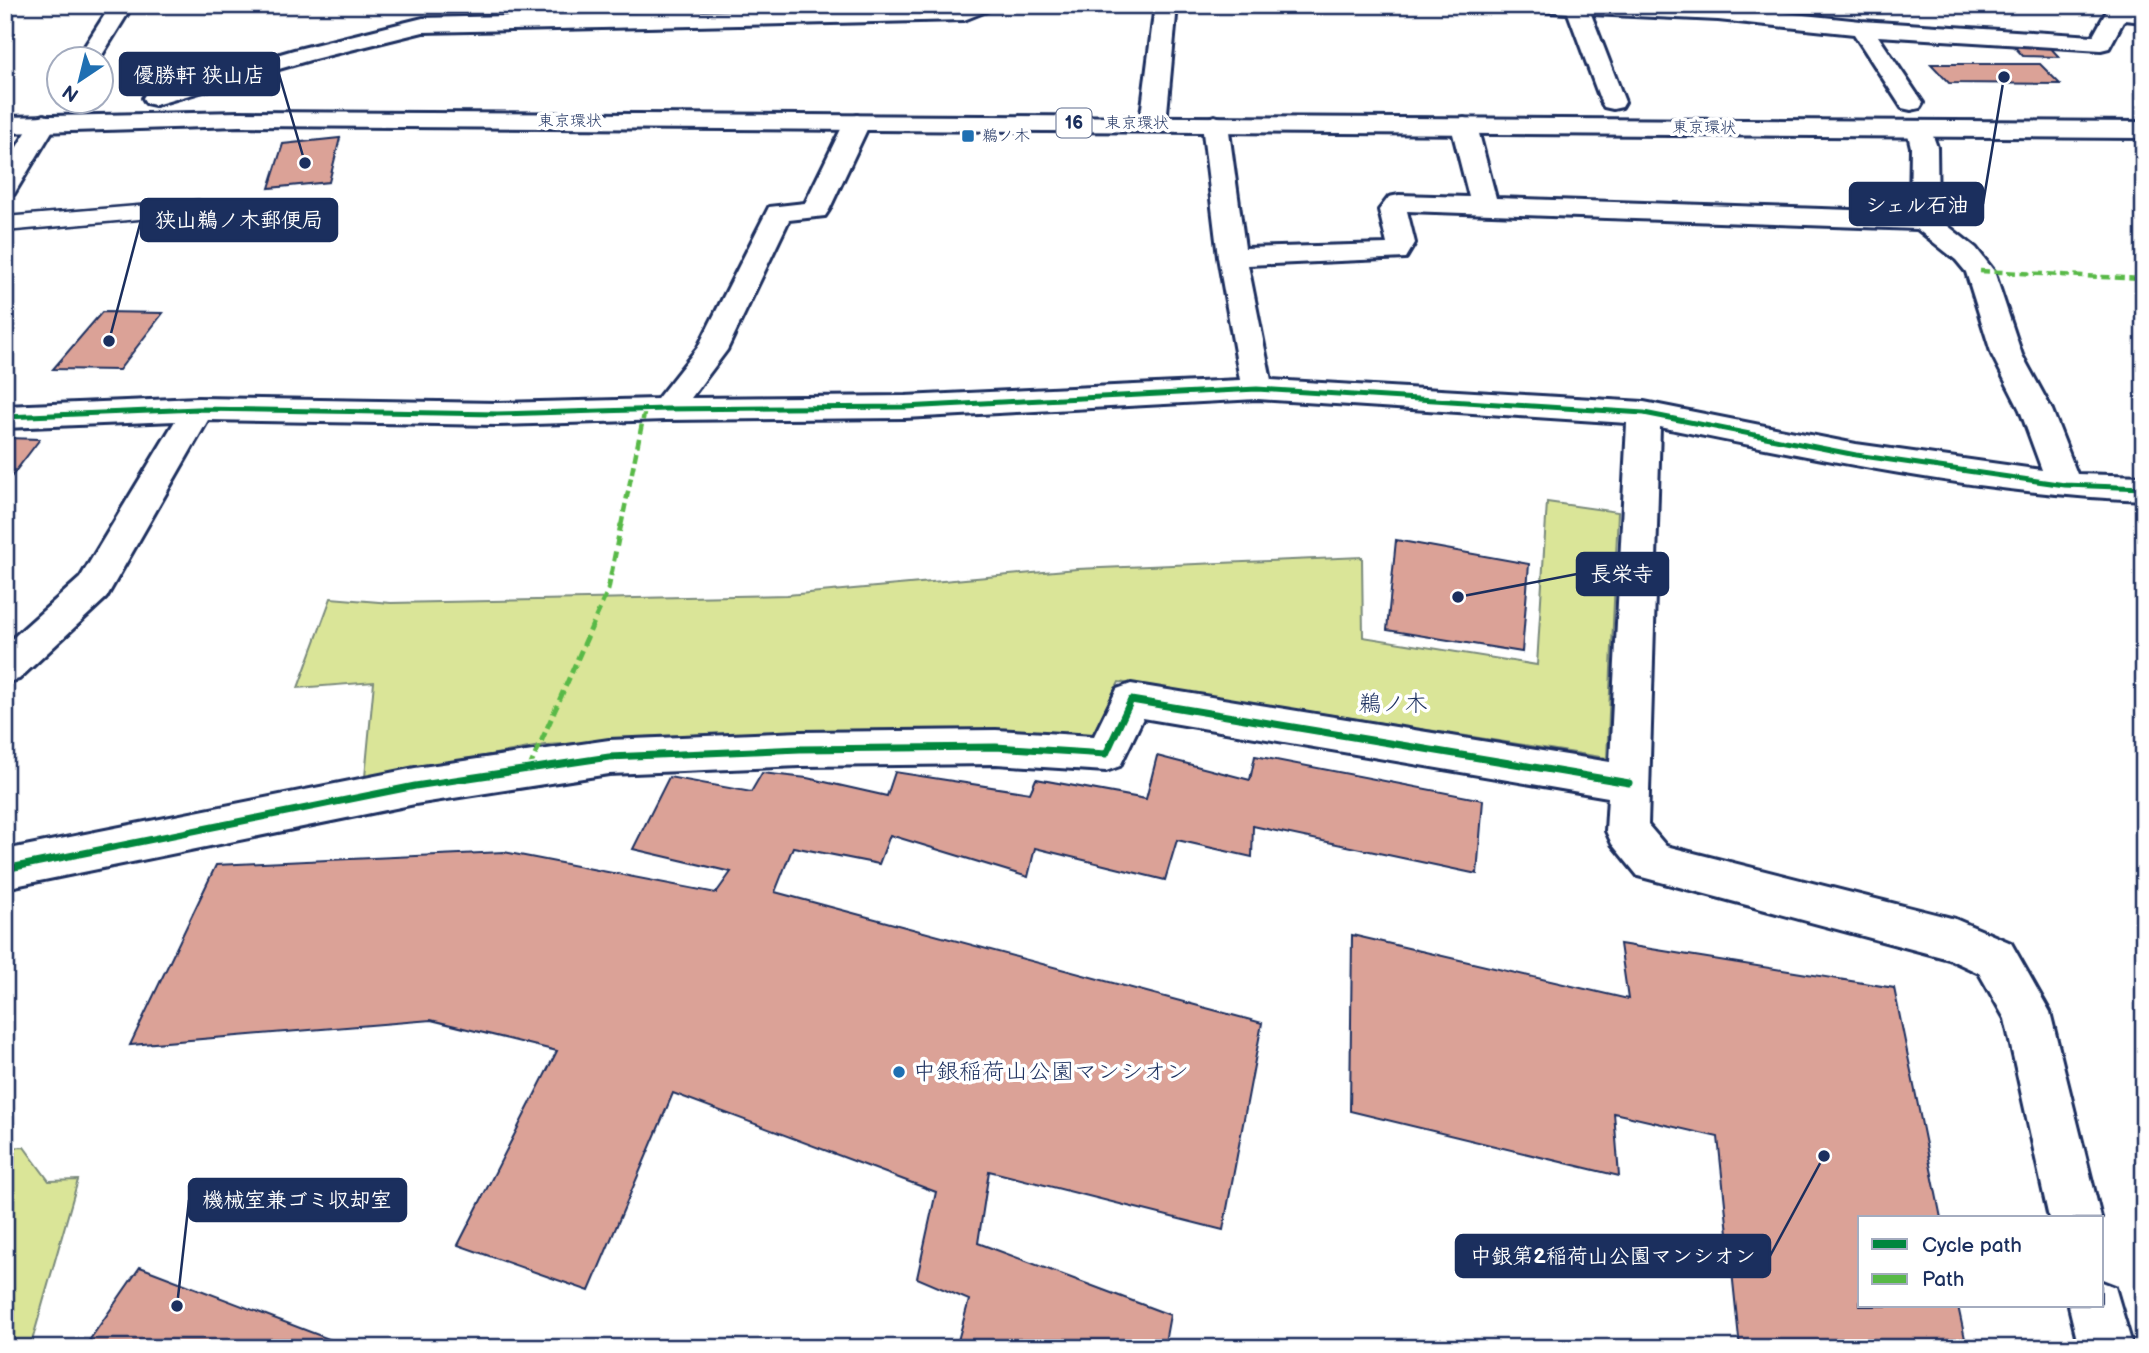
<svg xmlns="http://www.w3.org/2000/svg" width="2149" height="1353" viewBox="0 0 2149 1353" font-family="'Balsamiq Sans','Klee One',sans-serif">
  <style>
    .green { fill: #dae598; stroke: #7a8a7b; stroke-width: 2 }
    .building { fill: #dba297; stroke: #1b2f5e; stroke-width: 2 }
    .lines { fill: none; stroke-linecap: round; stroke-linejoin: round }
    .service-casing { stroke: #1b2f5e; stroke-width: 5 }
    .minor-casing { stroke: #1b2f5e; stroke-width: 6 }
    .trunk-casing { stroke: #1b2f5e; stroke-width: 6 }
    .service { fill: #fff; fill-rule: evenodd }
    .minor { fill: #fff; fill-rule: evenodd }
    .trunk { fill: #fff; fill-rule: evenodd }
    .quiet-far1 { stroke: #58b947; stroke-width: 4.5; stroke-dasharray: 9 4.5; stroke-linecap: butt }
    .quiet { stroke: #58b947; stroke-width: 5; stroke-dasharray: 10 5; stroke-linecap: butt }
    .cycleway-far1-casing { stroke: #fff; stroke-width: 9 }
    .cycleway-casing { stroke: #fff; stroke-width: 11 }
    .cycleway-far1 { stroke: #00873e; stroke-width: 5 }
    .cycleway { stroke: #00873e; stroke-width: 7 }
    .poi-dot { fill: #1f6fb2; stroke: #fff; stroke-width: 2.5 }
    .labels { text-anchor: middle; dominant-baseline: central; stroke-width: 7; stroke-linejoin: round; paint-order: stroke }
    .far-street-label { font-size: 16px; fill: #1b2f5e; stroke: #fff }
    .far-poi-label { font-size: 16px; fill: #1b2f5e; stroke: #fff; text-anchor: start }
    .shield { fill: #fff; stroke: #5f6d8e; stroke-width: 2 }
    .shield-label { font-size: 18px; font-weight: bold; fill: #1b2f5e }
    .quarter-label { font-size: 23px; fill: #1b2f5e; stroke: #fff }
    .near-poi-label { font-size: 23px; fill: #1b2f5e; stroke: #fff; text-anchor: start }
    .leader { fill: none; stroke: #1b2f5e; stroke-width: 2.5 }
    .callout-dot { fill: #1b2f5e; stroke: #fff; stroke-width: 2.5 }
    .callout { fill: #1b2f5e; stroke: #1b2f5e; stroke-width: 2.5 }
    .callout-label { font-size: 21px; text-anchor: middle; font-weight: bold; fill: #fff }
  </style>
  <rect width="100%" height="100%" fill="#fff"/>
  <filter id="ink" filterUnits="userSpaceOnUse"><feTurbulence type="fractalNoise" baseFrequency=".0143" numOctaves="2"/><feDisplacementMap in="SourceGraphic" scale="14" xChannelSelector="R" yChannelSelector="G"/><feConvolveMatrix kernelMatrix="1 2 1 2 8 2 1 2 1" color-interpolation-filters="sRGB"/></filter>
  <g filter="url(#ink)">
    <g class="green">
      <polygon points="1547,502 1618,512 1607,758 1119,682 1093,734 798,731 546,745 365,777 374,682 298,688 331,598 391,603 787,595 1077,569 1362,557 1363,637 1537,665"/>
      <polygon points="24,1147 49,1181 78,1180 30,1348 5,1348 5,1148"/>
    </g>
    <g class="building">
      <polygon points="2011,43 2047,44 2059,57 2023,56"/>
      <polygon points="1931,64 2040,64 2060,84 1949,83"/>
      <polygon points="340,138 329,182 269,188 283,144"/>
      <polygon points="102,312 163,313 119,370 53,369"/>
      <polygon points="5,438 40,439 5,485"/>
      <polygon points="1396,540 1529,564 1522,652 1387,630"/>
      <polygon points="1157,756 1250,780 1255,756 1483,800 1477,874 1253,826 1252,857 1177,840 1165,880 1035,848 1028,877 890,835 879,864 793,847 775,892 1262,1023 1223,1230 989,1171 978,1243 1170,1315 1164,1348 956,1348 969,1300 917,1278 936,1192 673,1093 589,1291 458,1245 557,1051 431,1020 130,1045 216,865 504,852 716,893 731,872 633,849 669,777 751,792 762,773 807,778 887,796 895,772 1030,793 1036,779 1146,799"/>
      <polygon points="1352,935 1628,999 1620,944 1894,988 1941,1218 1860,1218 1860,1306 1958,1306 1967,1348 1740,1348 1718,1137 1614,1113 1619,1176 1350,1111"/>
      <polygon points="140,1267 342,1344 340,1348 84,1348"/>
    </g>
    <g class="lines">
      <g class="service-casing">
        <polygon id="service" points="198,201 206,203 209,208 206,213 5,231 5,217"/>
      </g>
      <g class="minor-casing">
        <g id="minor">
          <polygon points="111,5 133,5 99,60 76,60"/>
          <polygon points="992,5 989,10 964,20 423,32 310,60 155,105 146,103 143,98 146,93 294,50 423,18"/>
          <polygon points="1155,5 1177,5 1166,123 1162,128 1153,131 1144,128 1140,123"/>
          <polygon points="1523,5 1718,6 1861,21 2093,36 2109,7 2117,5 2144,8 2144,22 2124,20 2109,48 2101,50 1878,36 1923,103 1920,108 1911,110 1902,108 1854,34 1718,20 1591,14 1625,102 1622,107 1613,109 1604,107 1601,102 1568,13 1526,10"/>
          <polygon points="44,115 53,118 57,123 14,194 5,196 5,166 35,118"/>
          <path d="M857,115L866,118L870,123L829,210L825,216L789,220L727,350L691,398L905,396L1240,380L1218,257L1202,124L1206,119L1215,116L1224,119L1228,124L1245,248L1387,244L1379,210L1389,197L1399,195L1469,197L1451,126L1455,121L1464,118L1473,121L1477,126L1496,198L1910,212L1911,147L1907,130L1911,125L1920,122L1929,125L1937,147L1938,218L1976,248L1994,271L2022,355L2052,410L2077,474L2144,476V500C1980,494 1820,459 1660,427L1648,825L1666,846L1955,919L2011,943L2050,1012L2101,1218H2049L2005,1019L1979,973L1949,959L1638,876L1612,844L1606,831L1608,797L1143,718L1120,766L1106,771L996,764L800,766L609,774L415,804L5,888V850L415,768L609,740L800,732L996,730L1094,736L1117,689L1131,684L1610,762L1627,423L1257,399L905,418L666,420L497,425L208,420L106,598L19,679L5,683V645L80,578L175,421L5,428V406L198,398L497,403L657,399L698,347L769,207L805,203L844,123L848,118ZM1407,211L1917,229L1956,260L1966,272L1992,355L2020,410L2042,470L1856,444L1644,402L1271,380L1248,265L1406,258L1415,243Z"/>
          <polygon points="2102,1282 2115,1287 2133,1348 2079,1348 2069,1306 2102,1306"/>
        </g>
      </g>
      <g class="trunk-casing">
        <polygon id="trunk" points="239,112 2144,122 2144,138 239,126 5,133 5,117"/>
      </g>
      <use href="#service" class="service"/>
      <use href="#minor" class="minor"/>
      <use href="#trunk" class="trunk"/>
      <g class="quiet-far1">
        <polyline points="1980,271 2144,279"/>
        <polyline points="621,526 645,409"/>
      </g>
      <polyline class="quiet" points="529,769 608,590 621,524"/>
      <g class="cycleway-far1-casing">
        <polyline id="cycleway-far1" points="5,417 198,409 497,414 666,409 905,407 1257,389 1644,413 1856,455 2065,485 2144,488"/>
      </g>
      <g class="cycleway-casing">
        <polyline id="cycleway" points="5,869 415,786 609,757 800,749 996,747 1106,754 1131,700 1629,783"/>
      </g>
      <use href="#cycleway-far1" class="cycleway-far1"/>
      <use href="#cycleway" class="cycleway"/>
    </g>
  </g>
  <g class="poi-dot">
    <rect x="961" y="129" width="14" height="14" rx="3.5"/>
    <circle cx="899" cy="1072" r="7"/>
  </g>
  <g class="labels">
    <g class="far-street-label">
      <text x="570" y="121">東京環状</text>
      <text x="1137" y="123">東京環状</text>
      <text transform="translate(1704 128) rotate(1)">東京環状</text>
    </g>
    <g class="far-poi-label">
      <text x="982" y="136">鵜ノ木</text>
    </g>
    <rect class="shield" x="1056.5" y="108.5" width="35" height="29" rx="5"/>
    <g class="shield-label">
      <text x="1074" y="123">16</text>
    </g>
    <g class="quarter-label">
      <text x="1393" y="704">鵜ノ木</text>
    </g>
    <g class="near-poi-label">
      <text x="913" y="1072">中銀稲荷山公園マンシオン</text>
    </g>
  </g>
  <path class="leader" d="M305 163L279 74M2004 77L1983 204M109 341L141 220M1458 597L1577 574M177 1306L189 1200M1824 1156L1770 1256"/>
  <g class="callout-dot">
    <circle cx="305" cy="163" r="7"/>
    <circle cx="2004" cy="77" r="7"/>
    <circle cx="109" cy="341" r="7"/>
    <circle cx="1458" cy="597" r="7"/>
    <circle cx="177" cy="1306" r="7"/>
    <circle cx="1824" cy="1156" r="7"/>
  </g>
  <g class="callout">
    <rect x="120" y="53" width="159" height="42" rx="7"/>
    <rect x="1850" y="183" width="133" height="42" rx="7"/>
    <rect x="141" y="199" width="196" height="42" rx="7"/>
    <rect x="1577" y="553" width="91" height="42" rx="7"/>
    <rect x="189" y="1179" width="217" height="42" rx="7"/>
    <rect x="1456" y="1235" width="314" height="42" rx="7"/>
  </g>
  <g class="callout-label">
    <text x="199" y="82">優勝軒 狭山店</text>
    <text x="1917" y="212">シェル石油</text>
    <text x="239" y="227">狭山鵜ノ木郵便局</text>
    <text x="1622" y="581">長栄寺</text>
    <text x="297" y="1207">機械室兼ゴミ収却室</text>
    <text x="1613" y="1263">中銀第2稲荷山公園マンシオン</text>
  </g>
  <rect width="2149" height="1353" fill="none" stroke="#fff" stroke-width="28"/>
  <rect x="14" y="14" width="2121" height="1325" fill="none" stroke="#1b2f5e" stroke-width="2.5" filter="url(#ink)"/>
  <rect x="1858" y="1216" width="245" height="91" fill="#ffffff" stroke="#a4acbf" stroke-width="2"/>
  <rect x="1872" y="1239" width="35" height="10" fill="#00873e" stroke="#a4acbf" stroke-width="2"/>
  <text x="1922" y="1252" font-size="21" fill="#1b2f5e">Cycle path</text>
  <rect x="1872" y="1274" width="35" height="10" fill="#58b947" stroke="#a4acbf" stroke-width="2"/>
  <text x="1922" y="1286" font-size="21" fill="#1b2f5e">Path</text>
  <g transform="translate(80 80) rotate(215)"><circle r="33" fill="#ffffff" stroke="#a4acbf" stroke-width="2"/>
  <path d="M0-5L12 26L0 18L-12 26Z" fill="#1f6fb2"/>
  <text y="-10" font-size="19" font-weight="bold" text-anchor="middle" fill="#1b2f5e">N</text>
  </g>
</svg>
